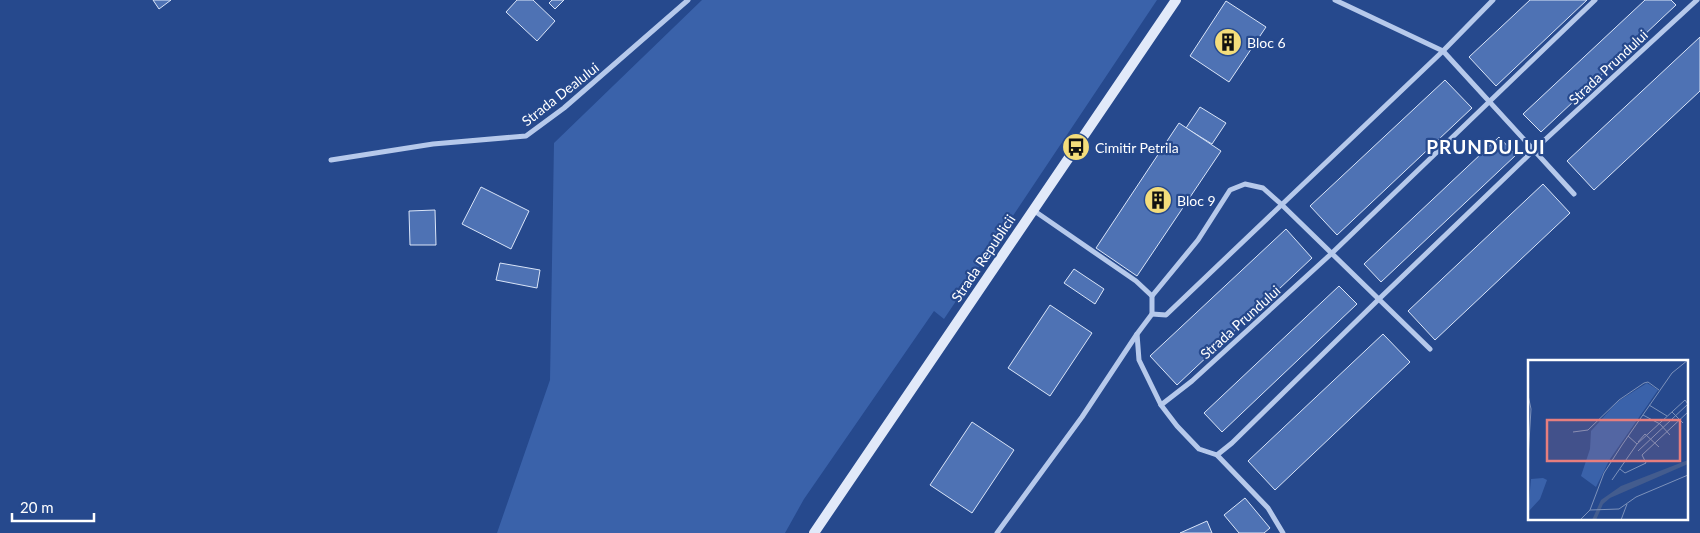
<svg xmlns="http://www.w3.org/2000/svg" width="1700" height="533" viewBox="0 0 1700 533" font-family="Lato,sans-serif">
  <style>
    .green { fill: #3a62aa }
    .building { fill: #4e72b4; stroke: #dae5f8 }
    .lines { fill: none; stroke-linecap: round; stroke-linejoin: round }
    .street { stroke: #b6c9eb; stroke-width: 5 }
    .secondary { stroke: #e1e9f9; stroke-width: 10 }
    .labels { text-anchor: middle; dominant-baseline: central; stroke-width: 4.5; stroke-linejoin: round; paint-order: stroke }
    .poi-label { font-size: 14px; fill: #fff; stroke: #26498d; text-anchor: start }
    .street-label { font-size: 14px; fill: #fff; stroke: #26498d }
    .district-label { font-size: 19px; font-weight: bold; letter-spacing: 1px; fill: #fff; stroke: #26498d }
    .inset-road { fill: none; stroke: #7d92bb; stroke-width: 1 }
    .view { fill: #e67e7e; fill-opacity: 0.15; stroke: #e67e7e; stroke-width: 2.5 }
    .inset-edge { fill: none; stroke: #fff; stroke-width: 2.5 }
  </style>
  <rect width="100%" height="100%" fill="#26498d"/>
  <polygon class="green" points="702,0 1157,0 944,319 934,311 804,499 785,533 497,533 550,380 554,143"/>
  <g class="building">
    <polygon points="153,0 171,0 159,9"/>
    <polygon points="517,0 533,0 555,21 537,41 506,12"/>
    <polygon points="552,0 564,0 555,9 549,3"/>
    <polygon points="1530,0 1587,0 1496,86 1469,57"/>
    <polygon points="1645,0 1671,0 1676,5 1541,132 1523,114"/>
    <polygon points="1226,1 1266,27 1229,82 1190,56"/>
    <polygon points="1700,37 1700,91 1594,190 1567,161"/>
    <polygon points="1445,80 1472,108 1337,235 1310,206"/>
    <polygon points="1200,107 1226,123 1212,144 1186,128"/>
    <polygon points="1179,123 1221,151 1137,276 1096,248"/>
    <polygon points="1499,137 1516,155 1381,282 1364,264"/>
    <polygon points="1543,184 1570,213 1435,340 1408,311"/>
    <polygon points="481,187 529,211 511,249 462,224"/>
    <polygon points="435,210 436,245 410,245 409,211"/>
    <polygon points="1286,229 1312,258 1177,385 1150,356"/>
    <polygon points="500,263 540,270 537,288 496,280"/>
    <polygon points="1074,269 1104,289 1095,304 1064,283"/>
    <polygon points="1339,286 1357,304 1222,432 1204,413"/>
    <polygon points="1050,305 1092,333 1050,396 1008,368"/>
    <polygon points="1383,334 1410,362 1275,490 1248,461"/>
    <polygon points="972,422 1014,450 972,513 930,485"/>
    <polygon points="1245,498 1270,528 1264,533 1239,533 1224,515"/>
    <polygon points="1207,521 1212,533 1180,533"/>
  </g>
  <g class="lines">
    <g class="street">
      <polyline points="1335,0 1443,51 1574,194"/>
      <polyline points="331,160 433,144 526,136 564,108 688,0"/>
      <polyline points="1152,296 1198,240 1230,190 1245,184 1263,188 1281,204 1430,349"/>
      <polyline points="1152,314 1166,315 1443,51 1493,0"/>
      <polyline points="1137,334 1139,360 1161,405 1177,426 1199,449 1217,455 1268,508 1283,533"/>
      <polyline points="1161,405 1192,381 1331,254 1595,0"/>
      <polyline points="1217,455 1232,443 1379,299 1535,149 1697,0"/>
      <polyline points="997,533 1082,417 1137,334 1152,314 1152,296 1136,281 1033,210"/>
    </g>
    <polyline class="secondary" points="814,533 1176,0"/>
  </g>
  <defs>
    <g id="building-disc" transform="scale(1.4375)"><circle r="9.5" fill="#f4dd7b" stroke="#26498d"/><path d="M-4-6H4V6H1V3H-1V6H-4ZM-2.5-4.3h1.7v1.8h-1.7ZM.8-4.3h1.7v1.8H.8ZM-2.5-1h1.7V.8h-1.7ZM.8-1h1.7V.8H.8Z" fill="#111"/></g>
    <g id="bus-disc" transform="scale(1.4375)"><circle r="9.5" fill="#f4dd7b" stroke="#26498d"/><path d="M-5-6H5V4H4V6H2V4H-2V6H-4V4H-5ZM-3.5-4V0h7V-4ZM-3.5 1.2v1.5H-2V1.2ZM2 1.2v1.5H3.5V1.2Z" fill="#111"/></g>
  </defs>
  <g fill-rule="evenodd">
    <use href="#building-disc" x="1228" y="42"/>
    <use href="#bus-disc" x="1076" y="147"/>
    <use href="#building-disc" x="1158" y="200"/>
  </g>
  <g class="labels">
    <g class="poi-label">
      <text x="1247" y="42">Bloc 6</text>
      <text x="1095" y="147">Cimitir Petrila</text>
      <text x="1177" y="200">Bloc 9</text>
    </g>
    <g class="street-label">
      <text transform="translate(1608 67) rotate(-43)">Strada Prundului</text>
      <text transform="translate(560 94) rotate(-38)">Strada Dealului</text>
      <text transform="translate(983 258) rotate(-56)">Strada Republicii</text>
      <text transform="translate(1240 322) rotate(-42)">Strada Prundului</text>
    </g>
    <g class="district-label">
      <text x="1486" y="146">PRUNDULUI</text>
    </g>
  </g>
  <g transform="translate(1528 360)">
    <rect width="160" height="160" fill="#26498d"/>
    <path d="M119,23L130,30L82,99L68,127L53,116L62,89L63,71L89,42ZM15,118L19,120L12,139L0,152L3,119Z" fill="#3a62aa"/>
    <path d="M160,100V104L82,138L75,144L68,160H64L73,140L93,126Z" fill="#435c8e"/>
    <path class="inset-road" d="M0,35L3,49L0,98M121,45L139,56M144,52L155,63M115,55L132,64L142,75M45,72L60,70L91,40L116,23L120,22L131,30M110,82L117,74L131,87M109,84L157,40L160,44L110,91M114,95L160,52M92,109L97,113L118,103L114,95M84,120L109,84L100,76M62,150L91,149L108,137L160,115M52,160L62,150L76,113L94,85L144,13L160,0M93,160L99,144"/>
    <path class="view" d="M19,60H152V101H19Z"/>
    <rect width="160" height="160" class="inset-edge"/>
  </g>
  <path d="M12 513v8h82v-8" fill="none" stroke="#ffffff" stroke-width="2.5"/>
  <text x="20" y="513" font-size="15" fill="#ffffff" stroke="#26498d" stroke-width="4" paint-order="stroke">20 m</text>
</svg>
